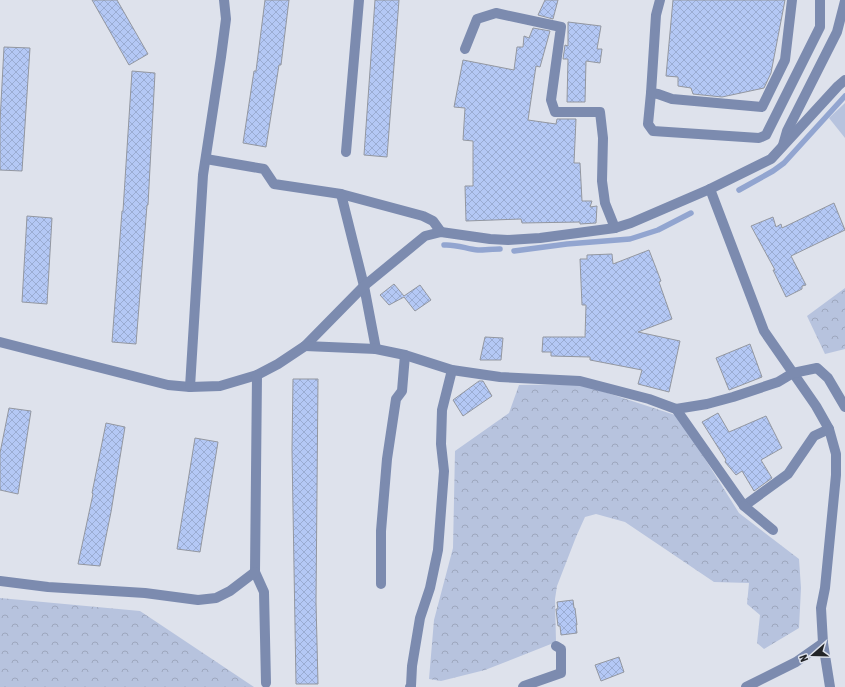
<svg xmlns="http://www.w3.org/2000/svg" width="845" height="687" viewBox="0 0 845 687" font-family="'Asap Condensed',sans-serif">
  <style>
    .forest { fill: url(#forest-crowns) }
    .green { fill: #b7c3de }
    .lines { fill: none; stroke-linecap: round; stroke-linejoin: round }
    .stream { stroke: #92a5d0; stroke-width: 5.5 }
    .building { fill: url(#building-cross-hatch); stroke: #9397a0 }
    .minor { stroke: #7c8baf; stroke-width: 10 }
  </style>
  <defs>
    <pattern id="forest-crowns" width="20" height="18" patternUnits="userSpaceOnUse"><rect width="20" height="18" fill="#b7c3de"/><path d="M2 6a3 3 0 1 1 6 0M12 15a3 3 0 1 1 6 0" fill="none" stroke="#9da7be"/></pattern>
    <pattern id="building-cross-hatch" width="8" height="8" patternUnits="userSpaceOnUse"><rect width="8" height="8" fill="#b4c8f5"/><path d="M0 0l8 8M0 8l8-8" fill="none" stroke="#9aacd2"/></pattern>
  </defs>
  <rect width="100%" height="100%" fill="#dee2ec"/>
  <g class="forest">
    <polygon points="845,288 845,349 825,354 807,316"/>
    <polygon points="580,384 678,416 739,513 799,559 801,588 799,628 764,649 757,643 760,615 747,604 749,583 714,582 625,522 596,514 585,517 576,537 557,586 555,599 556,642 485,670 441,681 429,679 434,620 453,548 455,451 509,413 519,385"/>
    <polygon points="0,598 140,611 254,687 0,687"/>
  </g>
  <polygon class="green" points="845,103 845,138 829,118"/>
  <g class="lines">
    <g class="stream">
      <polyline points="739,190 773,171 784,163 845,96"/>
      <path d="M444,245C456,244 467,249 478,250C485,250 493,249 500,249"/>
      <polyline points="514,251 567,244 630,239 658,230 691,213"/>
    </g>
  </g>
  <g class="building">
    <polygon points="92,0 117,0 148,54 129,65"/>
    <polygon points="265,0 289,0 281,65 279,65 266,147 243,143 254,71 256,71"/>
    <polygon points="375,0 399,0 387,157 364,155"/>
    <polygon points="545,0 558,0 553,19 538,15"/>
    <polygon points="673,0 785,0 771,73 764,88 722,97 693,94 691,88 678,86 678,77 666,76"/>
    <polygon points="568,22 601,26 597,49 602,49 600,63 586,61 585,102 567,102 568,59 563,59 565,45 568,46"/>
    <polygon points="533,28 550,31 540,67 536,66 528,120 556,124 557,119 576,119 574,163 580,163 582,201 592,201 590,207 597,206 596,223 580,224 580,222 522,223 521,219 466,221 465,186 473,186 473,141 463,140 465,108 454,107 463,60 514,70 517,47 523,47 524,36 529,38"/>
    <polygon points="4,47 30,48 22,171 0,170 0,122"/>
    <polygon points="132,71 155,73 148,205 147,205 136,344 112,342 122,211 123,211"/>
    <polygon points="834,203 845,230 791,256 806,285 802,286 802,289 786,297 773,270 775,270 751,226 773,217 776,227 781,224 782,228"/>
    <polygon points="27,216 52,218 47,304 22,302"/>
    <polygon points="649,250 661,281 659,282 672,319 638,332 680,341 669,392 638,384 642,370 590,360 590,357 551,356 551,352 542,352 543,337 585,337 586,305 582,305 580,259 587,259 587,255 612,254 613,264"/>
    <polygon points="394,284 404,296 420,285 431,300 415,311 404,297 389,305 380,295"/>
    <polygon points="485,337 503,338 501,360 480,360"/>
    <polygon points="750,344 762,377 729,390 716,358"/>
    <polygon points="293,379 318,379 316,602 318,684 296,684 292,450"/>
    <polygon points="479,381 483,381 492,396 463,416 453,400"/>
    <polygon points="9,408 31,411 18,494 0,490 0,453"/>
    <polygon points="718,413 729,432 766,416 782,448 761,460 772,478 754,491 742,471 736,475 725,462 726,460 702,422"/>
    <polygon points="106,423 125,427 111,512 100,566 78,564 93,494 92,493"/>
    <polygon points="195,438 218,442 200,552 177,549"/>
    <polygon points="573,600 574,608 575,608 577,625 576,625 577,633 561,635 560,626 558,626 556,609 558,609 557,602"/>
    <polygon points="619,657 624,672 601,681 595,665"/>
  </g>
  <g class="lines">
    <g class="minor">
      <polyline points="792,0 785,60 762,107 672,99 658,94 651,93 648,124 653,131 759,138 766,135 820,27 820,0"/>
      <polyline points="465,49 477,19 496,13 561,27 551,100 555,112 600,112 603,138 602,181 605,203 615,228"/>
      <polyline points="651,93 656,15 660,0"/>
      <polyline points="783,145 787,131 837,32 845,1"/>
      <polyline points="346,152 359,0"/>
      <polyline points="206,159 264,169 274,184 341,194 423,216 433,221 441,232"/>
      <polyline points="710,189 764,331 816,406 829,429 836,454 836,475 825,588 821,608 823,643 830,687"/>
      <polyline points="341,194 364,286 376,349"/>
      <polyline points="0,342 168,385 190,387 220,386 257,375 278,364 305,346 364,286 425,236 441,232 490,239 508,240 540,238 615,228 631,223 710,189 771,159 838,86 845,80"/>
      <polyline points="305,346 376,349 405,355 452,370 500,377 580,381 649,399 676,409 744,506 788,474 814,436 829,429"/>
      <polyline points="257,375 255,572 264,592 266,683"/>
      <polyline points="190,387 203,175 221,57 226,19 224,0"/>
      <polyline points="676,409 707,404 733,397 778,382 793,373 817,368 828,378 845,407"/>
      <polyline points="744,506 773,530"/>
      <polyline points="0,581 48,587 145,593 198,600 216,598 230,591 255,572"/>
      <polyline points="381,584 381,531 387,459 396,399 402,391 405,355"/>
      <polyline points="410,687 411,686 412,666 420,618 430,588 438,550 444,471 441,444 442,410 452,370"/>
      <polyline points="523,687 524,686 561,673 561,649 556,646"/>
      <polyline points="746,687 796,662 823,643"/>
    </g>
  </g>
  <g transform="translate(813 655) rotate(250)" stroke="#dee2ec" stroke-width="3" paint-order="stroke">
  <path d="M0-3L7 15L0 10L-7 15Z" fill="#222427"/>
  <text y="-6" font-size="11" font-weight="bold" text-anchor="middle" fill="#222427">N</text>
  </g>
</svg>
